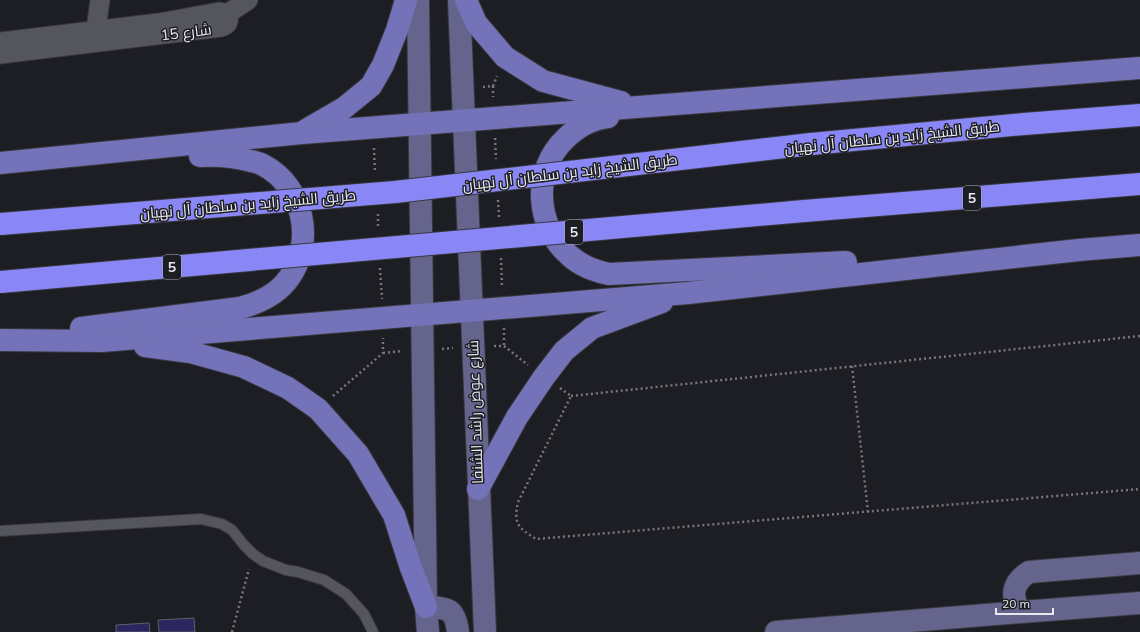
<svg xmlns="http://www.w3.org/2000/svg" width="1140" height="632" viewBox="0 0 1140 632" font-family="Mulish,Cairo,sans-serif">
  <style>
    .building { fill: #2a2760; stroke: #5e5f67 }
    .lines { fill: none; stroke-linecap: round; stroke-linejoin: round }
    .lane-casing { stroke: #38393e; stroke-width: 12 }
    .street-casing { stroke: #38393e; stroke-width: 21 }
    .secondary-casing { stroke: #38393e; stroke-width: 24 }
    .primary-casing { stroke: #38393e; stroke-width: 24 }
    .highway-casing { stroke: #38393e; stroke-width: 24 }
    .path { stroke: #76767c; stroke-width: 2.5; stroke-dasharray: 2 3; stroke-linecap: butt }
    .lane { stroke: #55555e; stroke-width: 10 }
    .street { stroke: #55555e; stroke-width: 19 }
    .secondary { stroke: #65648c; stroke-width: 22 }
    .primary { stroke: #7473b9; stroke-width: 22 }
    .highway { stroke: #8987f6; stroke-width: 22 }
    .highway-bridge-casing { stroke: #38393e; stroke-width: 24; stroke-linecap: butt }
    .highway-bridge { stroke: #8987f6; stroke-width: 22 }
    .labels { text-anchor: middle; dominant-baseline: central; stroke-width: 3; stroke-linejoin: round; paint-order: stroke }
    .shield { fill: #1d1d24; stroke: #abacb1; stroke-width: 1 }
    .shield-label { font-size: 14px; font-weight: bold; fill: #e8e9ee }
    .street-label { font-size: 15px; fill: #e8e9ee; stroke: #1d1d24 }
  </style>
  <rect width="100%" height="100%" fill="#1d1d24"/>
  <g class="building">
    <polygon points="194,618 195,632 159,632 158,620"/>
    <polygon points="149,623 150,632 116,632 116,625"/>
  </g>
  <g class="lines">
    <g class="lane-casing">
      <polyline id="lane" points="0,531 201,519 222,524 232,530 244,545 253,554 263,561 286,570 298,572 324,580 346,594 364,614 373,632"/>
    </g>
    <g class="street-casing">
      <g id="street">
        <polyline points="227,14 248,0"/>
        <polyline points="96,30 100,0"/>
        <path d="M0,42L159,23L219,12L227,14C230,21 228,25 221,27L0,54"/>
      </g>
    </g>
    <g class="secondary-casing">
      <g id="secondary">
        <polyline points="418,0 426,607 428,632"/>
        <polyline points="459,0 485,632"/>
        <path d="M1140,563L1029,572C1012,583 1010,597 1021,612L1140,603"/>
        <path d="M426,607C448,608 455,608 458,632"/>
        <polyline points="776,632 1021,612"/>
      </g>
    </g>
    <g class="primary-casing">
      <g id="primary">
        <polyline points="466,0 476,23 505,57 543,81 621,102"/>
        <path d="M608,117C591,119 577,127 565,139C532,171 535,226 570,256C581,266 595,271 609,274L846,262"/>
        <polyline points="306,130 344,108 371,86 383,65 397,30 406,0"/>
        <polyline points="0,163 302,133 1140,68"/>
        <path d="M81,328L240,308C259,303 277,295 289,278C315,242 304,186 263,165C260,163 255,162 251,161C233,156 219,155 200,156"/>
        <polyline points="0,340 102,341 688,293 1079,250 1140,245"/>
        <polyline points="145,346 190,352 244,367 288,388 318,409 358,454 394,515 410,565 426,607"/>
        <polyline points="478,489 517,417 544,377 564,351 592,328 662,302"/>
      </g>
    </g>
    <g class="highway-casing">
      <g id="highway">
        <polyline points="811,144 1024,124 1140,115"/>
        <polyline points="804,211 1140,184"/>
      </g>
    </g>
    <g class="path">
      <polyline points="493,86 493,97"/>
      <polyline points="483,87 493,86 497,76"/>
      <polyline points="495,138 496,159"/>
      <polyline points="374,148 375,173"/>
      <polyline points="498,200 499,217"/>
      <polyline points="378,214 378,229"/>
      <polyline points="501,258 502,287"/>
      <polyline points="380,268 382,299"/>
      <polyline points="504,328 504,346"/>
      <polyline points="494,346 504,346 528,365"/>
      <polyline points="442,349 453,348"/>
      <polyline points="383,353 403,351"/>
      <polyline points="852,366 868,512"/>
      <path d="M560,388L571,396L518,502C513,525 519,528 536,539L1140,489"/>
      <polyline points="333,396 383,353 383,338"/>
      <polyline points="571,396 1140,336"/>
      <polyline points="232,632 249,569"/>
    </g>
    <use href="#lane" class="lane"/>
    <use href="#street" class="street"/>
    <use href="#secondary" class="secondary"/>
    <use href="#primary" class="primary"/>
    <use href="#highway" class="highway"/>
    <g class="highway-bridge-casing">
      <g id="highway-bridge">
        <polyline points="0,224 395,192 811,144"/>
        <polyline points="0,282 804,211"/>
      </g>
    </g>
    <use href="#highway-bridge" class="highway-bridge"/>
  </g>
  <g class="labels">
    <g class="shield">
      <rect x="963" y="186" width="18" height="24" rx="3"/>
      <rect x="565" y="220" width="18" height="24" rx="3"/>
      <rect x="163" y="255" width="18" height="24" rx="3"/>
    </g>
    <g class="shield-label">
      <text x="972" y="198">5</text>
      <text x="574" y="232">5</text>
      <text x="172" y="267">5</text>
    </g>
    <g class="street-label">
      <text transform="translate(186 32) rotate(-7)">شارع 15</text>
      <text transform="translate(892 137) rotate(-6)">طريق الشيخ زايد بن سلطان آل نهيان</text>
      <text transform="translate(570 172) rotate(-7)">طريق الشيخ زايد بن سلطان آل نهيان</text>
      <text transform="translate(248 204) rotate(-5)">طريق الشيخ زايد بن سلطان آل نهيان</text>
      <text transform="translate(475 412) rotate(-92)">شارع عوض راشد الشنفا</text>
    </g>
  </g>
  <path d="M996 608v6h57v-6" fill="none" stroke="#e8e9ee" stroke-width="2"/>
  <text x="1002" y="608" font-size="12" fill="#e8e9ee" stroke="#1d1d24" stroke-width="3" paint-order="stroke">20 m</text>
</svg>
